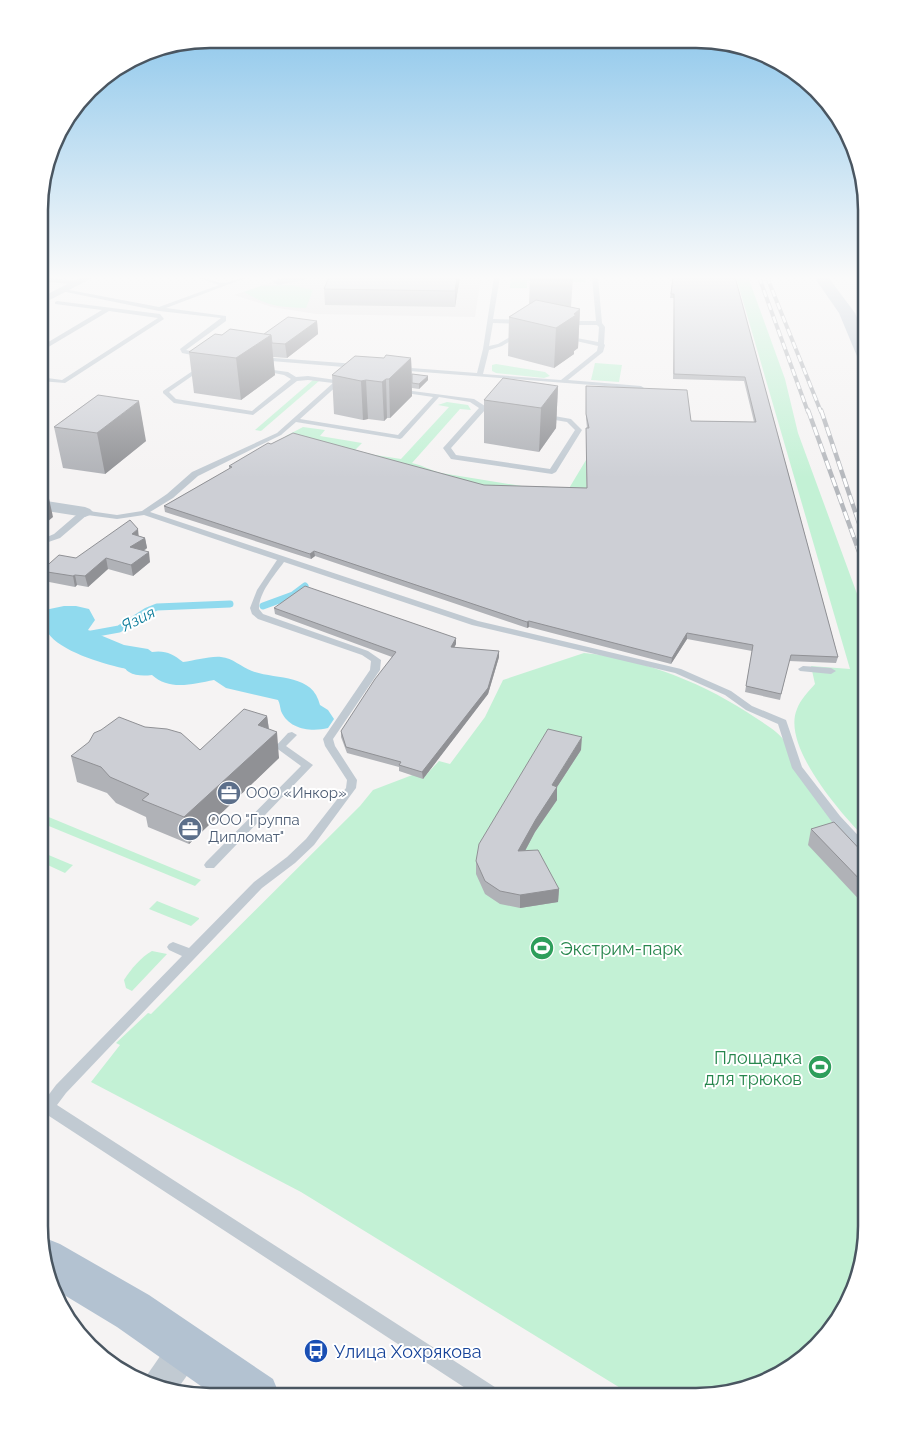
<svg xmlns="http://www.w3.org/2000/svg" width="906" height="1436" viewBox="0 0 906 1436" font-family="Raleway,sans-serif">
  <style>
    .education { fill: #e6e4e5 }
    .green { fill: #c3f1d5 }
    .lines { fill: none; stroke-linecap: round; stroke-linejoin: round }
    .stream { stroke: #90daee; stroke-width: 7 }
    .river { fill: #90daee; fill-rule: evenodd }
    .lane { fill: #c1cad2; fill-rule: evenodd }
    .street { fill: #c1cad2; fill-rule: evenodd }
    .secondary { fill: #c1cbd6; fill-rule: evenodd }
    .primary { fill: #b3c2d1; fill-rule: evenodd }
    .rail-far1-casing { stroke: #b5b8bd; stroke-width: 4 }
    .rail-casing { stroke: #b5b8bd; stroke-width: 4.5 }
    .rail-far1 { stroke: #fff; stroke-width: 2.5; stroke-dasharray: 7; stroke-linecap: butt }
    .rail { stroke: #fff; stroke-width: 3; stroke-dasharray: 9; stroke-linecap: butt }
    .wall { fill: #b0b2b7 }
    .shaded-wall { fill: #909195 }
    .building { fill: #cdcfd5; stroke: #909195 }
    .labels { text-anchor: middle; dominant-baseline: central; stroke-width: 4; stroke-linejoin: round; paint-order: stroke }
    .service-label { font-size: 15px; fill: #4e5e75; stroke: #fff; text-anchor: start }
    .water-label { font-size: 16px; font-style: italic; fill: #0c7c9b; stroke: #fff }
    .near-leisure-label { font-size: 18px; fill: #27864d; stroke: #fff; text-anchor: start }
    .near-transit-label { font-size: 18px; fill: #164399; stroke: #fff; text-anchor: start }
    .rim { fill: none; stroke: #4a5661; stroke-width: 2.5 }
  </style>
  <rect width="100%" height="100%" fill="#f5f3f3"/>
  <polygon class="education" points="288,277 481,277 475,317 316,314 272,307 234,295"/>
  <g class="green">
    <polygon points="511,277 586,277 586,282 527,281 527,288 510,288"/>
    <path d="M736,277H748L785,379L798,433L867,621V840C842,815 781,746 797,709C800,700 809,691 815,684L811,666L850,669Z"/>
    <path d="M291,285L313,290L306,308C278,307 268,306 244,292L261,286Z"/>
    <polygon points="595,363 622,365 619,382 591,380"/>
    <polygon points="496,364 545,372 550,376 544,378 496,373 492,371 492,365"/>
    <polygon points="313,380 319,381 261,431 255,430"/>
    <path d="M447,402L468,405L471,410L460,409L412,463C422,465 430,470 441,473L540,489L542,486L568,490L586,460L587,494L475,488L286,436L303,427L325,430L320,436L362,443L355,450L375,455L401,459L449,407L438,405Z"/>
    <path d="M584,653C644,659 706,684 756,718C765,724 777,731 783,739C799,759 811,790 826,812C836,828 854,842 867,856V1238L858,1282L832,1330L761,1384L697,1397H635L301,1192L91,1082L120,1045L116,1043L148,1013L151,1014L360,806L373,790L415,774L424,777L439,761L450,764L485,717L503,680Z"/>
    <polygon points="39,813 201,880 195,886 39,822"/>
    <polygon points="39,851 70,864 73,865 65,873 39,861"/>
    <polygon points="157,901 199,918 199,919 191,926 149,909"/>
    <path d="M152,951L167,954L132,991L126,988L124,980C131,969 141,957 152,951Z"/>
  </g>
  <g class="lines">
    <g class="stream">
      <polyline points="263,606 293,595 305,586"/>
      <polyline points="75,637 119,629 147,611 157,607 230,604"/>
    </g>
    <path class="river" d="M64,606H76L89,609L95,620L88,630L124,645L148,649L152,652C165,650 173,654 183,662C194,661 209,656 221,657C233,658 241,667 252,671C276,680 313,673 320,705L328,710L334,719L328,728C312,732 289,730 281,711C280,707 280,704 278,700L226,688L214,680C193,684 169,691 152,675C144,676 135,676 129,672C124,669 128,669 122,668C101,663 60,651 48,633L49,631L40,633V611Z"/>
    <g class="lane">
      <polygon points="40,277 79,281 82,283 79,285 40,281"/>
      <path d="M196,277C206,277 216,283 224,283C232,282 239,277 248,277L166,308L226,316V321L186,350L204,354L205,355L202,357L182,353L180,349L221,318L159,311L61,291L64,289L159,307L219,285Z"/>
      <polygon points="494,277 500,277 493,319 523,320 526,322 523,324 493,323 489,346 498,344 517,333 522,334 502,346 489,350 483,374 561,380 597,351 598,346 563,338 566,336 598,342 599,327 597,325 567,325 564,323 567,321 596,321 592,277 598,277 602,323 605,327 604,344 605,345 603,352 568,380 641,386 644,388 643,389 396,370 395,369 398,367 477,373 483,349"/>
      <polygon points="57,301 160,314 164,319 65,383 40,381 40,377 62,380 158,318 109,311 40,352 40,347 102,310 55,304 55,302"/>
      <polygon points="261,357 356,364 359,366 356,368 259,360 258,359"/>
      <path d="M200,366L205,367L169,392L176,399L252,411L291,379L284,375L259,370V368L288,372L296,377L308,376L336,380L340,378L347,382V384H339L300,419L398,435L433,397L399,392L396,390L397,389L474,399L485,406L496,407L499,409L496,411L485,410L451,448L456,455L550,469L575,430L567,422L543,418L540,416L543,414L571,419L582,430L556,472L552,474L451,459L443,448L479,408L470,402L439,397L402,438L400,439L296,422L281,435L198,476L173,498L150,512L478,621L681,669L731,691L752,706L786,720L802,767L840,816L867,845V856L863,855L832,822L792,768L778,724L746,710L725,695L675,673L472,625L284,562C274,576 259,592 259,609L263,614L368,651L381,660L380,670L333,739L335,746L357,780L356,788L314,845L295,863L262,888L104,1053L66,1093L57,1105L501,1391L504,1397H479L49,1116L44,1122L39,1124V1106L41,1102L44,1101L56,1085L182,956L169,950L167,947L169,944L173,942L189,948L254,882L287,857L306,839L346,788L347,780L325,746L323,739L370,670L371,661L362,655L258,619L252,614L250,608L257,590L277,560L144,515L117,519L87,515L60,538L40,545V540L54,534L82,510L117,515L142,511L167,494L192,472L277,433L333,383L308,380L297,381L253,415L174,403L163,393V391Z"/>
      <polygon points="803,666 831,668 836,671 831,674 800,671 798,669"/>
      <polygon points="292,732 297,735 286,746 313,765 214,868 206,868 204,865 206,862 301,766 275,747 288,733"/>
    </g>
    <g class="street">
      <polygon points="81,277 94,277 40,305 40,298"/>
      <polygon points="287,277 309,277 308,279 278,285 273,282 274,280"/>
      <polygon points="40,500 85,507 90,509 93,512 90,515 85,517 40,510"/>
      <polygon points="186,1331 198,1336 203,1348 198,1360 176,1391 145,1378 174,1336"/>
    </g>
    <polygon class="secondary" points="814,277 828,277 855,313 867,342 867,366 861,365 859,361 839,313"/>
    <polygon class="primary" points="45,1238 60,1244 149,1295 273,1379 280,1396 215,1396 117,1327 51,1287 41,1240"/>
    <g class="rail-far1-casing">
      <g id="rail-far1">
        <polyline points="759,277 808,412"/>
        <polyline points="767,277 821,412"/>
      </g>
    </g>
    <g class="rail-casing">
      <g id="rail">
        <polyline points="808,410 867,574"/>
        <polyline points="821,410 867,547"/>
      </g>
    </g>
    <use href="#rail-far1" class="rail-far1"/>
    <use href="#rail" class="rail"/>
  </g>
  <g class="wall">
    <polygon points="329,277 460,277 455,307 325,305 324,289"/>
    <polygon points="530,277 573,277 571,307 580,309 578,348 574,351 574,354 554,368 508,356 509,317 529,304"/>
    <polygon points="673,277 735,277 838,657 836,663 789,661 780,700 745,692 752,651 687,639 671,664 529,627 527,628 315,556 311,559 165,512 164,506 229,469 229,466 484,485 587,488 586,433 586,428 587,428 586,418 586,386 691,421 754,422 744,381 673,379 674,298 670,298"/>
    <polygon points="317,321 318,334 287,358 273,357 275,375 241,400 194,393 189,352 222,335 264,334"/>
    <polygon points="384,358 411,358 412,374 428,380 419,389 412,388 412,396 390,418 387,418 384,421 368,419 363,420 334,414 332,375"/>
    <polygon points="558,386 556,428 539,452 484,443 484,400"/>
    <polygon points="98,395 146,441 105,474 63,468 54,427"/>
    <polygon points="139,536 145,538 147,548 144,551 150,562 133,576 108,569 88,587 77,585 75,587 44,581 41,571"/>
    <polygon points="274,608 456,644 454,648 499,657 488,694 423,779 399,771 399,767 347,753 341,737 341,731 392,657 275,614"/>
    <polygon points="267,716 269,729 279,758 189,844 148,827 146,817 116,803 107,793 77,782 71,756 145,727 200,750"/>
    <polygon points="581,750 557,787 557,800 535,832 525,851 559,889 558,902 520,908 500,904 485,894 476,874 476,861"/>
    <polygon points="811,829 867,857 867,908 808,845"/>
  </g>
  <g class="shaded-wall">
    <polygon points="457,277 460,277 455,307 455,291"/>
    <polygon points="580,309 578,348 574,351 574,354 554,368 556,328"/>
    <polygon points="317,321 318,334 287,358 285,344"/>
    <polygon points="271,335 275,375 241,400 236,358"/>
    <polygon points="411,358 412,396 390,418 389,379"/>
    <polygon points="428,376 428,380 419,389 419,384"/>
    <polygon points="386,379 387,418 384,421 382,382"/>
    <polygon points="366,380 368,419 363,420 361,381"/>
    <polygon points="558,386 556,428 539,452 541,408"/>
    <polygon points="139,401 146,441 105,474 97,433"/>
    <polygon points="48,494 53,517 40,528 40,501"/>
    <polygon points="138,529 139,539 132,534"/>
    <polygon points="145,538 147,548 132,558 130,547"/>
    <polygon points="314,551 315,556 311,559 310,554"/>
    <polygon points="149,552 150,562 133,576 131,565"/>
    <polygon points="106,558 108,569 88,587 85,576"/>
    <polygon points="75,575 77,585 75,587 73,576"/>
    <polygon points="529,621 529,627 527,628 527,622"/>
    <polygon points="687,633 687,639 671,664 672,658"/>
    <polygon points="456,638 456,644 451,653 451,647"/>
    <polygon points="499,651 499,657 488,694 423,779 422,772"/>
    <polygon points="267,716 270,738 277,732 279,758 189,844 184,817 258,725"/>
    <polygon points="582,737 581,750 557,787 557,800 535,832 518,864 518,851 552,785"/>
    <polygon points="559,889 558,902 520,908 520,895"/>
  </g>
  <g class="building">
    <polygon points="329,277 457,277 455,291 324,289"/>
    <polygon points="534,277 573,277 573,278"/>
    <polygon points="673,277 735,277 838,657 791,655 781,694 746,686 753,645 687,633 672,658 529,621 527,622 314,551 310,554 164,506 232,467 229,466 268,443 271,444 293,433 484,485 587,488 586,428 589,428 586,414 586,386 687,390 691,421 756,422 745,377 674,374 674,294 671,294"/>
    <polygon points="536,300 580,309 574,314 576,315 556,328 509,317"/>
    <polygon points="288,317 317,321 285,344 272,343 271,335 264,334"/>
    <polygon points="230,329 271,335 236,358 189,352 215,334 222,335"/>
    <polygon points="386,355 411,358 389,379 386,379 382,382 366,380 361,381 332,375 355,356 384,358"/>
    <polygon points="412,374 428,376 419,384 412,383"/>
    <polygon points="503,378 558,386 541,408 484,400"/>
    <polygon points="98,395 139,401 97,433 54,427"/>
    <polygon points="40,493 48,494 40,501"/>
    <polygon points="130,520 138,529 132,534 145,538 130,547 149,552 131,565 106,558 85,576 75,575 73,576 41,571 59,555 76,558"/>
    <polygon points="305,586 456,638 451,647 499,651 488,688 422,772 399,765 401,762 346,747 341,731 375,679 396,652 274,608"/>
    <polygon points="244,709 267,716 258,725 277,732 184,817 142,800 149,794 110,777 101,767 71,756 89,742 94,733 101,730 119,717 145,727 167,729 181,733 200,750"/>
    <polygon points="548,729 582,737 552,785 557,787 536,819 518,851 538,850 559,889 520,895 500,891 485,881 476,861 479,844"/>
    <polygon points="834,822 867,857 867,887 811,829"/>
  </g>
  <linearGradient id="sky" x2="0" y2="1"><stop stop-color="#85c3ea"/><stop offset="0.58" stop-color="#fafafa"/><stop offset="1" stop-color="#fafafa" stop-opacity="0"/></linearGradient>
  <rect width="906" height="478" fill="url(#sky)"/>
  <defs>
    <g id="office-disc" transform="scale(1.25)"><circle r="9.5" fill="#5c6f8a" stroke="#fff"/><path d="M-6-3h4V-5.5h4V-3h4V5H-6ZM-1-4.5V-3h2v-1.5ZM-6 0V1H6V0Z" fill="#fff"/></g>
    <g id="stadium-disc" transform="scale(1.25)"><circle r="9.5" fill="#2e9e5b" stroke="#fff"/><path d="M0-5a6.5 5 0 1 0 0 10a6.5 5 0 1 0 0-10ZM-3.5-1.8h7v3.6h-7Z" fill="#fff"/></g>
    <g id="bus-disc" transform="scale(1.25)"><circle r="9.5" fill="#1a4fb4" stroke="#fff"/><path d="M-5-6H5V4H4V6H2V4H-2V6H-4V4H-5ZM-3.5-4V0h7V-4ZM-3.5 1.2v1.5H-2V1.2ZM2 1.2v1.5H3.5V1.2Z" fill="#fff"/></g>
  </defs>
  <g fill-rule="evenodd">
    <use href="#office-disc" x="229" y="793"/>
    <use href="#office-disc" x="190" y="829"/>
    <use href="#stadium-disc" x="542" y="948"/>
    <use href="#stadium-disc" x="820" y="1067"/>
    <use href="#bus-disc" x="316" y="1351"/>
  </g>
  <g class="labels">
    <g class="service-label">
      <text x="246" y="793">ООО «Инкор»</text>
      <text x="208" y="820">ООО "Группа<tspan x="208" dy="17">Дипломат"</tspan></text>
    </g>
    <g class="water-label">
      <text transform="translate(138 619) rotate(-27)">Язия</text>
    </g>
    <g class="near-leisure-label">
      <text x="560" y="948">Экстрим-парк</text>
      <text x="802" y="1057" text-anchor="end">Площадка<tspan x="802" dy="21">для трюков</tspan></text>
    </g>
    <g class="near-transit-label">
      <text x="334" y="1351">Улица Хохрякова</text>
    </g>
  </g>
  <path d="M0 0H906V1436H0ZM210 48H696A162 162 0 0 1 858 210V1226A162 162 0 0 1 696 1388H210A162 162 0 0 1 48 1226V210A162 162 0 0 1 210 48Z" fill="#fff" fill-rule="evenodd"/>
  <path class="rim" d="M210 48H696A162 162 0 0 1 858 210V1226A162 162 0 0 1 696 1388H210A162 162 0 0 1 48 1226V210A162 162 0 0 1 210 48Z"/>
</svg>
